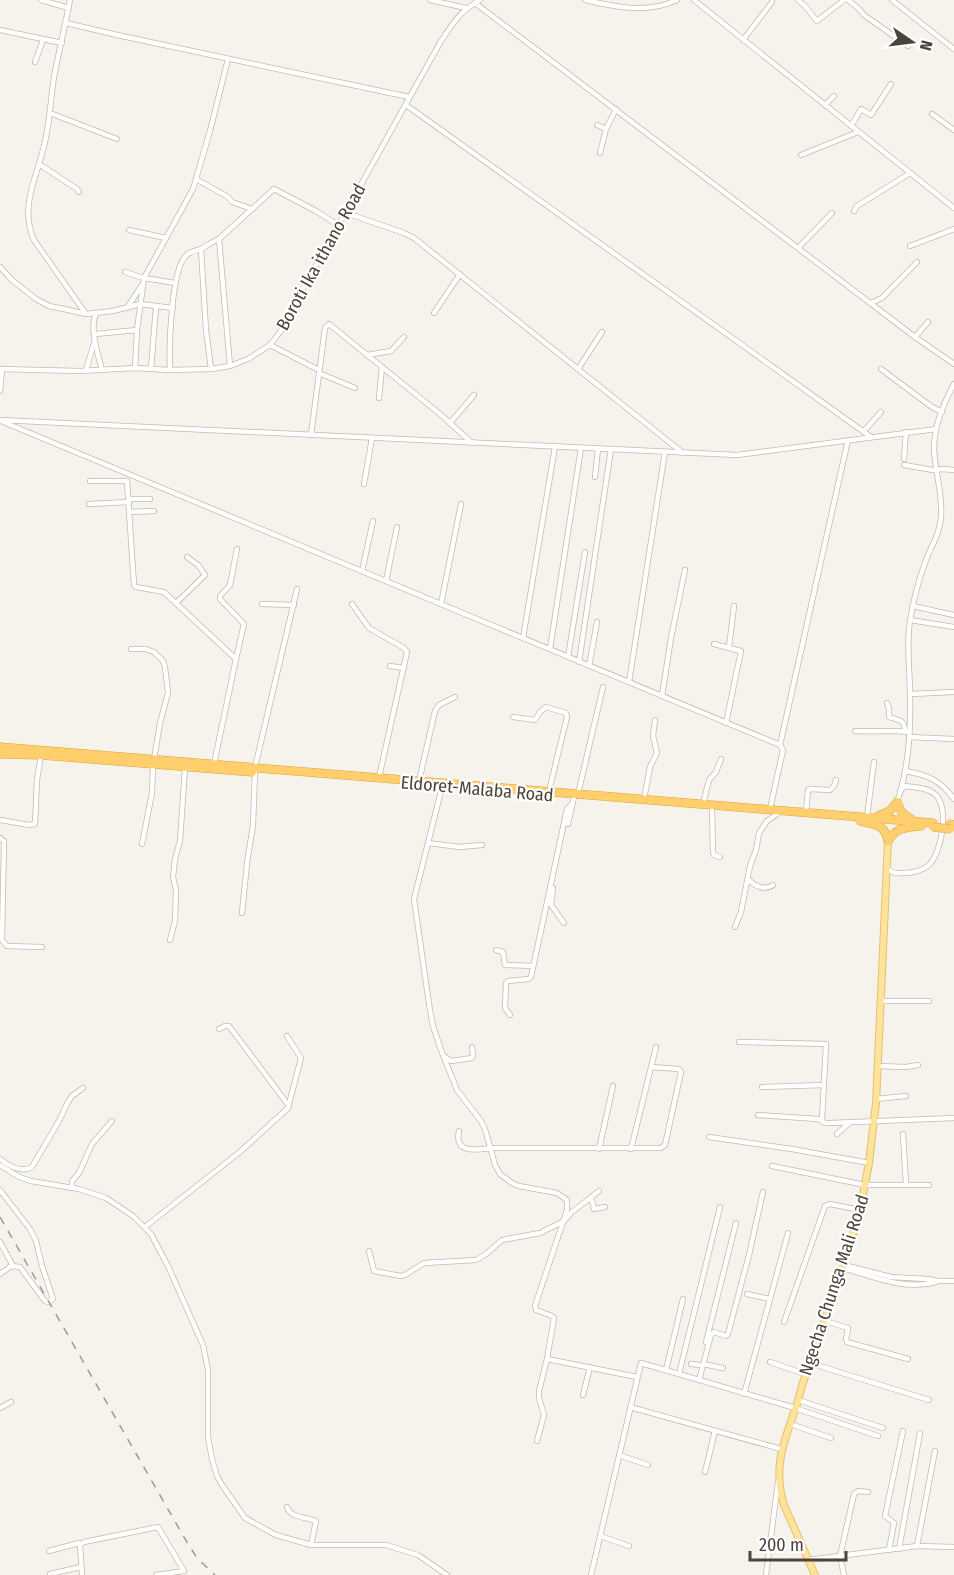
<svg xmlns="http://www.w3.org/2000/svg" width="954" height="1575" viewBox="0 0 954 1575" font-family="'Fira Sans Condensed',sans-serif">
  <style>
    .lines { fill: none; stroke-linecap: round; stroke-linejoin: round }
    .minor-casing { stroke: #c2bbae; stroke-width: 6 }
    .major-casing { stroke: #e6c16a; stroke-width: 8 }
    .highway-casing { stroke: #e0a43c; stroke-width: 9 }
    .minor { stroke: #fff; stroke-width: 4.5 }
    .major { stroke: #ffe39c; stroke-width: 6 }
    .highway { stroke: #ffcf6e; stroke-width: 8 }
    .rail { stroke: #9a9a9a; stroke-width: 1.5; stroke-dasharray: 8 8; stroke-linecap: butt }
    .highway-bridge-casing { stroke: #e0a43c; stroke-width: 9; stroke-linecap: butt }
    .highway-bridge { stroke: #ffcf6e; stroke-width: 8 }
    .labels { text-anchor: middle; dominant-baseline: central; stroke-width: 4.5; stroke-linejoin: round; paint-order: stroke }
    .street-label { font-size: 18px; fill: #4b4439; stroke: #fff }
  </style>
  <rect width="100%" height="100%" fill="#f6f3ec"/>
  <g class="lines">
    <g class="minor-casing">
      <g id="minor">
        <polyline points="41,0 69,8"/>
        <path d="M70,0C65,26 59,51 54,77C51,97 50,117 46,137C40,172 18,204 34,240L86,314"/>
        <polyline points="430,0 466,8"/>
        <path d="M585,0C616,7 647,14 677,0"/>
        <polyline points="694,0 954,208"/>
        <polyline points="798,0 805,6 817,21 844,0"/>
        <polyline points="848,0 858,8 864,15 908,46"/>
        <polyline points="892,0 954,49"/>
        <polyline points="475,3 915,337 954,364"/>
        <polyline points="66,23 117,35 409,97"/>
        <polyline points="0,30 62,43"/>
        <polyline points="743,40 772,2"/>
        <polyline points="35,62 43,40"/>
        <polyline points="406,105 871,437"/>
        <polyline points="825,105 834,96"/>
        <polyline points="50,113 117,139"/>
        <polyline points="932,114 954,130"/>
        <polyline points="597,125 606,129"/>
        <polyline points="851,126 861,109 871,115 891,84"/>
        <polyline points="600,153 606,129 616,109"/>
        <polyline points="801,155 858,132"/>
        <polyline points="39,164 77,189 79,192"/>
        <polyline points="196,179 228,197 232,202 252,209"/>
        <polyline points="854,211 857,206 910,173"/>
        <polyline points="346,213 404,233 414,238 683,453"/>
        <polyline points="129,230 166,238"/>
        <polyline points="219,239 230,366"/>
        <polyline points="910,246 954,229"/>
        <polyline points="798,248 832,213"/>
        <polyline points="201,249 206,330 211,369"/>
        <polyline points="0,267 12,280 36,299 49,306 64,309 86,314 113,311 140,304 173,308"/>
        <polyline points="125,272 144,278 175,283"/>
        <polyline points="871,303 882,298 917,262"/>
        <polyline points="127,308 142,285"/>
        <polyline points="434,313 460,274"/>
        <path d="M96,314C89,327 98,355 102,370"/>
        <polyline points="95,334 137,330"/>
        <polyline points="915,337 928,322"/>
        <polyline points="270,345 319,370"/>
        <polyline points="367,355 391,351 404,337"/>
        <polyline points="135,368 137,330 144,278 193,189 210,131 228,59"/>
        <path d="M0,369L80,371L135,368L170,370L211,369L230,366L248,359L270,345L283,328L305,285L441,41C454,22 459,12 480,0"/>
        <polyline points="151,369 156,307"/>
        <polyline points="578,369 602,332"/>
        <polyline points="881,369 932,407 942,412"/>
        <polyline points="86,370 94,343"/>
        <path d="M170,370C169,348 171,269 186,256C189,252 194,251 198,250C206,247 211,242 219,239L274,189L316,211L338,225"/>
        <polyline points="319,373 355,388"/>
        <polyline points="0,391 2,370"/>
        <polyline points="379,398 382,367"/>
        <polyline points="0,420 737,455 936,429"/>
        <polyline points="1,421 780,745"/>
        <polyline points="450,423 474,395"/>
        <polyline points="864,431 881,412"/>
        <polyline points="311,435 325,328 329,324 440,414 472,443"/>
        <polyline points="904,459 906,432"/>
        <polyline points="904,465 933,470 943,469 954,470"/>
        <polyline points="595,477 598,449"/>
        <polyline points="90,481 127,481 134,585 136,587 164,592 236,659 214,764"/>
        <polyline points="364,484 372,438"/>
        <polyline points="129,499 150,499"/>
        <polyline points="89,504 129,502"/>
        <polyline points="129,512 154,511"/>
        <polyline points="362,571 373,521"/>
        <polyline points="386,581 397,527"/>
        <polyline points="176,603 205,575 198,565 187,557"/>
        <polyline points="262,604 294,605"/>
        <polyline points="352,604 369,628 404,648 407,652 379,777"/>
        <polyline points="441,604 461,504"/>
        <polyline points="913,606 954,615"/>
        <polyline points="910,620 954,627"/>
        <polyline points="523,638 555,447"/>
        <polyline points="714,644 741,651 726,723"/>
        <polyline points="729,647 734,606"/>
        <polyline points="131,649 146,649 154,652 163,661 165,667 168,693 160,723 154,759"/>
        <polyline points="550,649 581,448"/>
        <polyline points="568,657 585,552"/>
        <polyline points="236,659 244,624 220,599 220,596 230,585 237,549"/>
        <polyline points="579,662 611,449"/>
        <polyline points="390,666 404,668"/>
        <polyline points="589,666 597,622"/>
        <polyline points="629,682 665,452"/>
        <polyline points="910,694 954,692"/>
        <polyline points="662,696 671,638 685,570"/>
        <path d="M887,703L889,708V717C899,720 905,720 905,731"/>
        <polyline points="513,717 535,720 540,712 546,707 566,713 567,717 549,791"/>
        <path d="M855,731C873,732 890,730 909,732"/>
        <polyline points="909,737 954,739"/>
        <polyline points="255,767 297,589"/>
        <path d="M905,771C928,775 940,780 954,799"/>
        <polyline points="419,781 435,711 439,705 455,697"/>
        <polyline points="442,787 414,899 429,1004 433,1026 441,1050 457,1090 481,1121 485,1129 495,1165 500,1174 512,1183 519,1186 557,1193 567,1200 567,1210 535,1306 536,1310 552,1316 554,1318 547,1359 637,1377"/>
        <polyline points="578,794 603,687"/>
        <polyline points="644,799 650,767 657,753 653,736 655,720"/>
        <path d="M897,802C909,768 911,730 910,694C910,670 906,645 910,621C913,601 919,579 926,560C932,545 940,533 941,517C943,494 935,472 934,449C934,427 943,404 954,384"/>
        <polyline points="703,804 709,780 716,772 721,759"/>
        <polyline points="712,809 713,852 714,855 720,857"/>
        <polyline points="770,809 783,750 780,745 848,440"/>
        <polyline points="806,812 808,790 810,789 830,790 834,786 836,780"/>
        <polyline points="867,817 874,762"/>
        <polyline points="0,820 29,825 35,824 37,780 41,755"/>
        <polyline points="568,824 574,797"/>
        <polyline points="0,838 4,841 2,940 7,946 42,947"/>
        <polyline points="428,843 460,847 482,845"/>
        <polyline points="142,844 152,793 153,765"/>
        <path d="M887,868C892,873 896,874 903,873C913,873 922,871 929,865C942,852 949,809 936,795C929,788 915,787 905,786L901,790"/>
        <path d="M748,879C754,886 765,891 773,885"/>
        <polyline points="553,888 551,905 564,923"/>
        <polyline points="242,913 247,863 253,825 255,772"/>
        <polyline points="735,927 741,912 750,866 756,850 759,833 767,821 777,814"/>
        <polyline points="170,940 175,921 176,890 173,877 175,859 180,841 185,768"/>
        <polyline points="496,950 503,952 505,965 533,966"/>
        <polyline points="880,1001 929,1001"/>
        <polyline points="510,1015 505,1008 506,983 508,981 529,979 531,977 567,809 572,804"/>
        <polyline points="219,1029 225,1026 229,1026 289,1106"/>
        <polyline points="739,1042 826,1044 822,1120"/>
        <polyline points="444,1056 451,1061 472,1058 473,1056 472,1047"/>
        <polyline points="877,1066 906,1067 918,1065"/>
        <polyline points="762,1087 824,1085"/>
        <polyline points="876,1099 906,1096"/>
        <polyline points="758,1115 818,1119 825,1123 830,1123 954,1118"/>
        <path d="M459,1131C454,1154 476,1150 491,1148H661L665,1145L681,1072L679,1069L651,1067"/>
        <polyline points="837,1134 850,1122"/>
        <polyline points="903,1134 906,1184"/>
        <polyline points="709,1137 792,1149 869,1163"/>
        <polyline points="599,1149 613,1086"/>
        <polyline points="631,1149 656,1047"/>
        <path d="M0,1159C9,1166 22,1173 32,1167L59,1121L68,1102L72,1096L83,1088"/>
        <polyline points="0,1165 19,1177 31,1181 79,1189 106,1198 133,1216 151,1234 168,1266 203,1345 208,1370 208,1437 212,1459 217,1476 222,1485 245,1518 276,1535 311,1545 386,1545 418,1555 447,1575"/>
        <polyline points="772,1166 865,1185 929,1185"/>
        <polyline points="72,1188 72,1181 79,1173 92,1144 112,1121"/>
        <polyline points="0,1190 30,1229 36,1241 42,1266 53,1299 48,1302 45,1301 20,1267 11,1266 0,1274"/>
        <polyline points="590,1199 592,1201 594,1209 605,1207"/>
        <polyline points="145,1227 241,1151 288,1108 301,1058 287,1036"/>
        <polyline points="0,1242 13,1266"/>
        <polyline points="369,1251 374,1271 401,1276 405,1275 424,1263 476,1260 486,1254 502,1240 540,1233 564,1221 572,1212 599,1191"/>
        <polyline points="844,1265 891,1277 927,1279 938,1281 954,1281"/>
        <path d="M843,1268C872,1276 905,1291 936,1282"/>
        <polyline points="747,1294 770,1299"/>
        <polyline points="825,1321 848,1328 846,1339 847,1342 908,1359"/>
        <polyline points="784,1322 825,1206 830,1204 860,1210"/>
        <polyline points="706,1342 736,1223"/>
        <polyline points="770,1362 805,1374"/>
        <polyline points="810,1363 929,1400"/>
        <polyline points="691,1364 700,1365"/>
        <polyline points="703,1364 723,1368"/>
        <polyline points="666,1370 683,1299"/>
        <polyline points="679,1374 720,1207"/>
        <polyline points="699,1380 711,1335 714,1332 726,1336 728,1334 749,1255 763,1192"/>
        <polyline points="744,1394 788,1233"/>
        <polyline points="583,1395 590,1367"/>
        <polyline points="798,1400 883,1428"/>
        <polyline points="630,1407 781,1449"/>
        <polyline points="0,1408 11,1402"/>
        <polyline points="790,1424 831,1438"/>
        <polyline points="537,1441 544,1415 539,1398 539,1391 547,1359"/>
        <polyline points="619,1455 648,1465"/>
        <polyline points="705,1472 715,1431"/>
        <path d="M287,1507C290,1518 306,1517 316,1521L311,1545"/>
        <polyline points="600,1536 629,1546"/>
        <polyline points="80,1545 82,1575"/>
        <polyline points="917,1546 935,1451"/>
        <polyline points="899,1549 920,1433"/>
        <polyline points="889,1550 894,1523 885,1516 903,1431"/>
        <polyline points="49,1551 79,1543 80,1545 84,1542 158,1527 184,1571 156,1575"/>
        <polyline points="808,1560 917,1546 954,1547"/>
        <polyline points="50,1574 81,1567"/>
        <polyline points="591,1575 641,1363 795,1408 878,1436"/>
        <polyline points="766,1575 778,1482"/>
        <polyline points="844,1575 840,1556 854,1494 858,1491 868,1492"/>
      </g>
    </g>
    <g class="major-casing">
      <path id="major" d="M815,1575L784,1505C772,1467 785,1439 797,1404C801,1390 804,1376 810,1363L843,1268L860,1210L869,1163L876,1103L888,841"/>
    </g>
    <g class="highway-casing">
      <g id="highway">
        <polyline points="0,747 933,823"/>
        <polyline points="0,754 41,755 252,772"/>
        <polyline points="897,802 902,813 911,819"/>
        <polyline points="878,816 890,811 897,802"/>
        <path d="M860,821C875,825 885,824 888,841"/>
        <polyline points="950,824 954,825"/>
        <path d="M888,841C897,827 905,828 921,826"/>
      </g>
    </g>
    <use href="#minor" class="minor"/>
    <use href="#major" class="major"/>
    <use href="#highway" class="highway"/>
    <polyline class="rail" points="0,1217 188,1544 197,1558 215,1575"/>
    <g class="highway-bridge-casing">
      <polyline id="highway-bridge" points="933,827 950,829"/>
    </g>
    <use href="#highway-bridge" class="highway-bridge"/>
  </g>
  <g class="labels">
    <g class="street-label">
      <text transform="translate(321 257) rotate(-61)">Boroti Ika ithano Road</text>
      <text transform="translate(477 789) rotate(5)">Eldoret-Malaba Road</text>
      <text transform="translate(834 1285) rotate(-72)">Ngecha Chunga Mali Road</text>
    </g>
  </g>
  <g transform="translate(912 42) rotate(104)" stroke="#ffffff" stroke-width="4.5" paint-order="stroke">
  <path d="M0-4.5L10 22L0 15L-10 22Z" fill="#4b4439"/>
  <text y="-9" font-size="16" font-weight="bold" text-anchor="middle" fill="#4b4439">N</text>
  </g>
  <path d="M750 1551v9h96v-9" fill="none" stroke="#4b4439" stroke-width="3"/>
  <text x="759" y="1551" font-size="18" fill="#4b4439" stroke="#ffffff" stroke-width="4.5" paint-order="stroke">200 m</text>
</svg>
